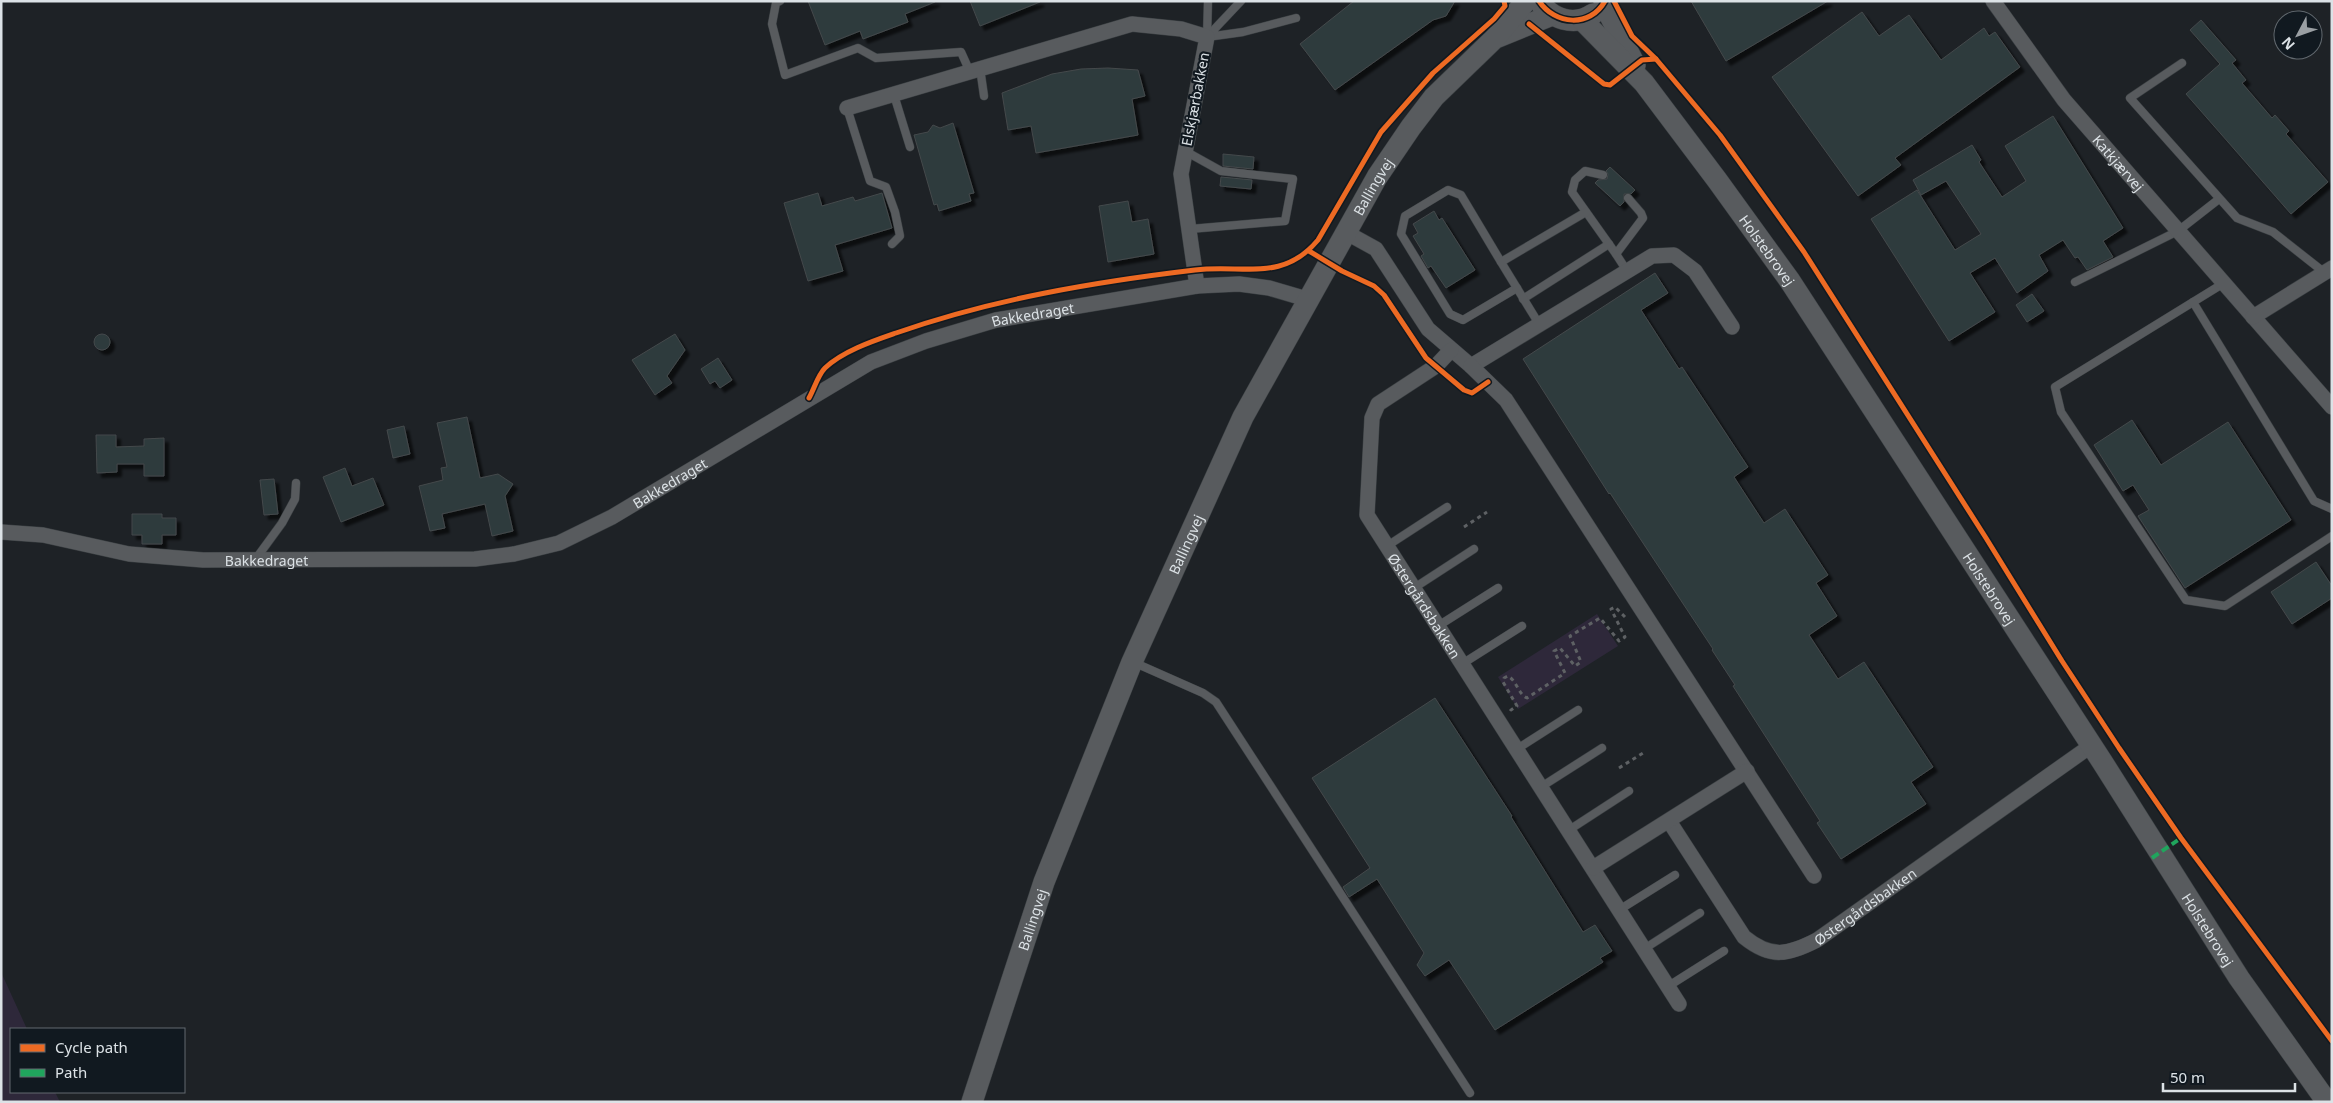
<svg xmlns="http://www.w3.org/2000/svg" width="2333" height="1103" viewBox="0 0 2333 1103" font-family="'Noto Sans',sans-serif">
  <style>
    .green { fill: #2e283a }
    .building { fill: #2e3a3d; stroke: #44494b; filter: url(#shadow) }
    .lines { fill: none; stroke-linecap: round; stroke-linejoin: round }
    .lane-casing { stroke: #3a3f42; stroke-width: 9 }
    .street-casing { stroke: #3a3f42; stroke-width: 16 }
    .secondary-casing { stroke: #3a3f42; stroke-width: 22 }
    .path { stroke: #5e6164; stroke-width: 3; stroke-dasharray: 4 4; stroke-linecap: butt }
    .lane { stroke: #585b5e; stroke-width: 8 }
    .street { stroke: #585b5e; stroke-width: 15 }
    .secondary { stroke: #585b5e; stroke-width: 21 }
    .quiet { stroke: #20a55d; stroke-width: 4; stroke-dasharray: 8 4; stroke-linecap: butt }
    .cycleway-casing { stroke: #111920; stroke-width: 8 }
    .cycleway { stroke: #ed6a23; stroke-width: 5 }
    .labels { text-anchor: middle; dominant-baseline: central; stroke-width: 4.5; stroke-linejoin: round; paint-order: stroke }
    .street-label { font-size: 14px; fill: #dce2e6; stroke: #111920 }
  </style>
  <defs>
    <filter id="shadow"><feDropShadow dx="4.5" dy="4.5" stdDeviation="1" flood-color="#0009"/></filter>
  </defs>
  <rect width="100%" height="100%" fill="#1e2226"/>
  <g class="green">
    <polygon points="1597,614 1618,646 1518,709 1498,677"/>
    <polygon points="1,972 27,1029 11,1029 11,1092 55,1092 60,1102 1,1102"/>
  </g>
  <g class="building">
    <polygon points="808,1 935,1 935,2 905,14 908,22 863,39 860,31 825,45"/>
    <polygon points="970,1 1039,1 1040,2 980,26"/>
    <polygon points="1354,1 1455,1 1446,16 1433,20 1335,90 1300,44"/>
    <polygon points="1691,1 1828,1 1726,61"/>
    <polygon points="1862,12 1879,36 1909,15 1941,60 1984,28 1989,36 1995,32 2020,67 1895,158 1901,165 1858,196 1772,77"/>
    <polygon points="2201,20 2236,60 2232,63 2246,80 2242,83 2272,118 2275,115 2289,131 2286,134 2328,182 2291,214 2186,94 2220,64 2190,30"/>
    <polygon points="1108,68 1138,70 1145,96 1132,99 1138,135 1036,153 1031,126 1008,130 1002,93 1052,74 1081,69"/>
    <polygon points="2053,116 2123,228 2103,241 2113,257 2087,270 2078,257 2075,258 2063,240 2039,255 2048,271 2017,293 1995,258 1970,273 1995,312 1949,341 1871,219 1917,190 1955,250 1981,234 1946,181 1921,195 1913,180 1972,145 1981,160 1979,162 2002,197 2026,181 2005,146"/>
    <polygon points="953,123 974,193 969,194 971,201 939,211 937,204 934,205 914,135 928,132 933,125 940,128"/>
    <polygon points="1223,154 1254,157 1253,169 1223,166"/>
    <polygon points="1610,167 1635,190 1631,194 1624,194 1624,202 1620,206 1595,183 1598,180 1607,179 1608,174 1606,171"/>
    <polygon points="1221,177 1252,180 1251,189 1220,186"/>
    <polygon points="818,193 822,206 853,197 855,201 882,193 892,228 835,245 843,271 808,281 784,203"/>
    <polygon points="1128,201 1132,222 1148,219 1154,254 1108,262 1099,206"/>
    <polygon points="1434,211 1439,220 1442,218 1475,270 1446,288 1431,266 1428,268 1421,256 1424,254 1413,236 1418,233 1413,224"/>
    <polygon points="1655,273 1668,293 1641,310 1679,369 1682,367 1748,467 1734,477 1764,523 1785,509 1828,575 1816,583 1837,616 1809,635 1838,679 1864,662 1933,767 1911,782 1926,804 1841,859 1817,823 1820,821 1733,686 1735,685 1712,650 1713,649 1610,493 1609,494 1523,359"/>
    <polygon points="2032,294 2044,311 2027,322 2016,305"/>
    <polygon points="675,334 685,350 667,376 672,383 655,395 632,360"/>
    <circle cx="102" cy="342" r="8"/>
    <polygon points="718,358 732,380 720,388 715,381 710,384 701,369"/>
    <polygon points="467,417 480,478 498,474 513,484 505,496 513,531 492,536 485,504 442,514 445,528 430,531 419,486 443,480 441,468 447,467 437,423"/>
    <polygon points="2132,420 2161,465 2228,422 2291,520 2185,588 2138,516 2149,510 2133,485 2123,491 2094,445"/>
    <polygon points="404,426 410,454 393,458 387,430"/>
    <polygon points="96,435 116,435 116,447 144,446 144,439 164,438 164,476 144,476 144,464 117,464 117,472 97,473"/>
    <polygon points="345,468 352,486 373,478 384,505 341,522 323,477"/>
    <polygon points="274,479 278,514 264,515 260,480"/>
    <polygon points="132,514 162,514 162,518 176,518 176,535 162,535 162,544 142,544 142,535 132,535"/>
    <polygon points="2316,562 2332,586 2332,598 2292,624 2271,592"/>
    <polygon points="1435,698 1512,816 1511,817 1583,932 1595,925 1612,951 1600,958 1603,962 1495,1030 1449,960 1425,976 1417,965 1424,953 1377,879 1349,897 1343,887 1370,868 1312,778"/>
  </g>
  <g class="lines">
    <g class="lane-casing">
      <g id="lane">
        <polyline points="780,1 776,3 772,24 785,75 858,48 876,58 961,52 970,72"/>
        <polyline points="1241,1 1207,37 1243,32 1296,18"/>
        <polyline points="1207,37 1208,1"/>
        <polyline points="2182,63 2130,98 2237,218 2273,232 2325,273"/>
        <polyline points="980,68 984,96"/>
        <polyline points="894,95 910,147"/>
        <polyline points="847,108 870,181 886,187 895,212 900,236 892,244"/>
        <polyline points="1185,151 1221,171 1293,179 1285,221 1190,229"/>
        <polyline points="1603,175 1585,171 1575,180 1572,192 1616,254"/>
        <polyline points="1501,262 1461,195 1448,190 1405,216 1401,234 1450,314 1463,320 1517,288"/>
        <polyline points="1627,271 1616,254 1643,218 1641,213 1628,198"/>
        <polyline points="2075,282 2178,231 2219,199"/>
        <polyline points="2224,283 2055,387 2061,412 2186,600 2225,606 2332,536"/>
        <polyline points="1523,299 1609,244"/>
        <polyline points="2193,302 2314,501 2332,509"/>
        <polyline points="1539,324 1501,262 1586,212"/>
        <polyline points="1387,546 1447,507"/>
        <polyline points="255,560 282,523 295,499 296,483"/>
        <polyline points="1414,588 1474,549"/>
        <polyline points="1438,626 1498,588"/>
        <polyline points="1133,662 1203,693 1216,702 1470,1093"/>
        <polyline points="1462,664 1522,626"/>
        <polyline points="1517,749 1578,710"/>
        <polyline points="1541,787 1602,748"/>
        <polyline points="1569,830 1629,791"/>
        <polyline points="1619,910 1675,875"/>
        <polyline points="1644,949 1700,913"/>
        <polyline points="1667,987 1724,951"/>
      </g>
    </g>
    <g class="street-casing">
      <g id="street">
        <path id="s1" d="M1993,1L2064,100L2332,407"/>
        <polyline points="847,108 1132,24 1181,29 1207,37 1181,174 1197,286"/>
        <polyline points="1347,233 1376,249 1428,329 1471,366 1652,256 1674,255 1695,271 1732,327"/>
        <polyline points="2253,317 2332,268"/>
        <path id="s2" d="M1451,350L1436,366L1378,404L1372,418L1367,515L1679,1004"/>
        <polyline points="1471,366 1506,400 1814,876"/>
        <path id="s3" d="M1,532L43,535L129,554L203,560L475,559L514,554L559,543L612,517L871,362L926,341L996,320L1197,286L1239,284L1269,288L1310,300"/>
        <path id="s4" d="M1669,821L1744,937C1771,959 1788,955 1817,940L2092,745"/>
        <polyline points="1593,868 1747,771"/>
      </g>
    </g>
    <g class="secondary-casing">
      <g id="secondary">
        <path d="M1539,1C1551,19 1574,27 1593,14"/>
        <polyline points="1604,4 1635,65"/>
        <path id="s5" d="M1582,20L1644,83L1717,180L1790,281L2103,763L2239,978L2327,1102"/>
        <polyline points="1498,37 1552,15"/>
        <path id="s6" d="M972,1102L1044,882L1132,662L1243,417L1377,177L1411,127L1434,97L1495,38L1526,1"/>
      </g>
    </g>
    <g class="path">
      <polyline points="1464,527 1487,512"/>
      <path d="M1510,709L1511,710L1517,706L1503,682L1504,678L1508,676C1517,681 1518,694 1527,698L1565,673L1554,651L1560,648L1575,666L1581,662L1570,636L1600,618L1619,641L1625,637L1611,609L1615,607L1627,619"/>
      <polyline points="1619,768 1643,753"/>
    </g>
    <use href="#lane" class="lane"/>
    <use href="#street" class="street"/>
    <use href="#secondary" class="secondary"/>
    <polyline class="quiet" points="2152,858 2181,838"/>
    <g class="cycleway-casing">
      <g id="cycleway">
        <path d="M1539,1C1555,25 1590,28 1605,1"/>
        <polyline points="1614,1 1632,36 1656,59 1720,135 1804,252 1986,538 2062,661 2119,748 2181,838 2332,1041"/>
        <polyline points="1529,24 1604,84 1610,85 1642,60 1656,59"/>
        <polyline points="1309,251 1342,271 1374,286 1384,295 1426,358 1464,390 1472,393 1488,382"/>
        <path d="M809,398C814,389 818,375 825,368C843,351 873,341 896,333C993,299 1094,282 1195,270C1243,264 1282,283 1318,240L1381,132L1433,73L1494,19L1505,6L1504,1"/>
      </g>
    </g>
    <use href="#cycleway" class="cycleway"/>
  </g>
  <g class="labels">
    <g class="street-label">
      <text transform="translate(1195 99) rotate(-79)">Elskjærbakken</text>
      <text stroke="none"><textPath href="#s1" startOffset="205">Katkjærvej</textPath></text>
      <text stroke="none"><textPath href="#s6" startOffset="1002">Ballingvej</textPath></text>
      <text stroke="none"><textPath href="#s5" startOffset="296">Holstebrovej</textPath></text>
      <text stroke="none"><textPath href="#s3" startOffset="1092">Bakkedraget</textPath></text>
      <text stroke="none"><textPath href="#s3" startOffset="688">Bakkedraget</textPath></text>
      <text stroke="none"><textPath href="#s6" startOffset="598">Ballingvej</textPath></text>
      <text stroke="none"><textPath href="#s3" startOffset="268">Bakkedraget</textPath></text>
      <text stroke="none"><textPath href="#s5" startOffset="701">Holstebrovej</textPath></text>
      <text stroke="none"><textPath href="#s2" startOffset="311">Østergårdsbakken</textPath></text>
      <text stroke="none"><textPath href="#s4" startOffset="276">Østergårdsbakken</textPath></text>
      <text stroke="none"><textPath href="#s6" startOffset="192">Ballingvej</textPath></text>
      <text stroke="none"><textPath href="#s5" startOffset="1106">Holstebrovej</textPath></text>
    </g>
  </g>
  <rect width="2333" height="1103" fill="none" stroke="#dce2e6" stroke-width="5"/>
  <rect x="10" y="1028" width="175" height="65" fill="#111920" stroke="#62696f"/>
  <rect x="20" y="1044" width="25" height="8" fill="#ed6a23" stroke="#62696f"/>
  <text x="55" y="1053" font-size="15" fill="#dce2e6">Cycle path</text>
  <rect x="20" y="1069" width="25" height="8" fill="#20a55d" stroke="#62696f"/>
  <text x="55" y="1078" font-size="15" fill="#dce2e6">Path</text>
  <g transform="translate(2298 35) rotate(229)"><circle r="24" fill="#111920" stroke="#62696f"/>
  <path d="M0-4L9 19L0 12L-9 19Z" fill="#9a9fa3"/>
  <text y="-8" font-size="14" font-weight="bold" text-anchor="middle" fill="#dce2e6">N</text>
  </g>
  <path d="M2163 1083v8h132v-8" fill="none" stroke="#dce2e6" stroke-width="2.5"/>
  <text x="2170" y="1083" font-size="15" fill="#dce2e6" stroke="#111920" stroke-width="4" paint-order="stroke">50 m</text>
</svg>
